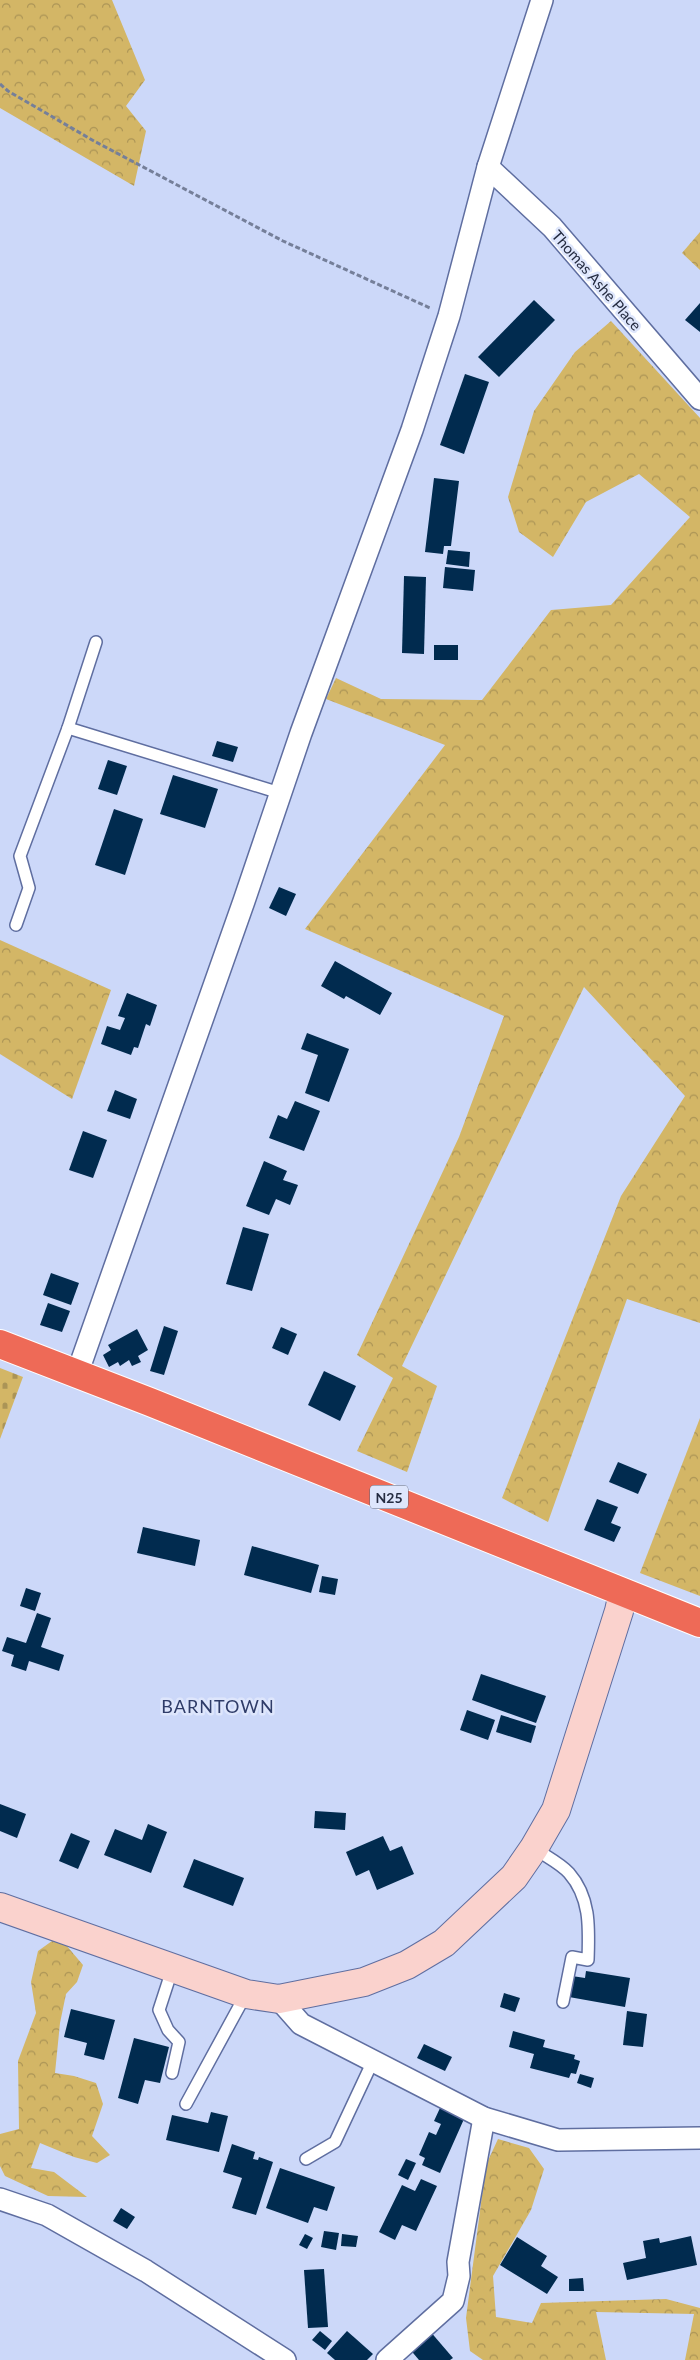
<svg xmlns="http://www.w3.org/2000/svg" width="700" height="2360" viewBox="0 0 700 2360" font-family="Lato,sans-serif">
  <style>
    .forest { fill: url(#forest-crowns) }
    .cemetery { fill: url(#cemetery-stones) }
    .building { fill: #012b4f }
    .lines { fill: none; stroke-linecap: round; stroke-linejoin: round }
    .lane-casing { stroke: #5f6ea0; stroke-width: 14 }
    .street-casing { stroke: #5f6ea0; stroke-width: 24 }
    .secondary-casing { stroke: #5f6ea0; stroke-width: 30 }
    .highway-casing { stroke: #fff; stroke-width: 30 }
    .path { stroke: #757f99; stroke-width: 3; stroke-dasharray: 5 2.5; stroke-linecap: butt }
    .lane { stroke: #fff; stroke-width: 11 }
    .street { stroke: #fff; stroke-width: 21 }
    .secondary { stroke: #fad2cd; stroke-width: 28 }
    .highway { stroke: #ee6a57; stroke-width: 28 }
    .labels { text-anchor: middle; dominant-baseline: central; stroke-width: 5; stroke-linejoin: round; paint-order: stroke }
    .shield { fill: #dee6fc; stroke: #5c6479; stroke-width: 1 }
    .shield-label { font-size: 14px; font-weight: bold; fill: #252c41 }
    .street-label { font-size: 15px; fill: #252c41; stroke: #dee6fc }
    .quarter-label { font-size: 18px; letter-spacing: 1px; fill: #2f3c69; stroke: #dee6fc }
  </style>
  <defs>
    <pattern id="forest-crowns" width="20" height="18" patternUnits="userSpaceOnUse" patternTransform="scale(1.25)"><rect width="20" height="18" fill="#d3b666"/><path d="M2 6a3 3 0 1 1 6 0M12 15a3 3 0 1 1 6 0" fill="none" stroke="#ab9456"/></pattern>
    <pattern id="cemetery-stones" width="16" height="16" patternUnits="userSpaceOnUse" patternTransform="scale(1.25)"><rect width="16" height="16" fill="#d3b666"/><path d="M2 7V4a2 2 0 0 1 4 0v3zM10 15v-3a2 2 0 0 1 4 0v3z" fill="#ab9456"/></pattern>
  </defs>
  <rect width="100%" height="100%" fill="#ccd8f9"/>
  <g class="forest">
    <polygon points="0,0 112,0 145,80 126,106 146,131 134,186 0,108"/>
    <polygon points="700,232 700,270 682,253"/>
    <polygon points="611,321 700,418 700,1323 627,1299 548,1522 502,1498 621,1196 685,1096 584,987 402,1366 437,1386 407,1472 357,1451 393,1378 357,1355 459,1137 504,1016 305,929 445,745 326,699 336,678 381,699 482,700 551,610 611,605 690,517 639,474 586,502 553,557 519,532 508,497 534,411 575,352"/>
    <polygon points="0,940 111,990 72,1099 0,1054"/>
    <polygon points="700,1418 700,1596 640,1573"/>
    <polygon points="52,1941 66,1945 83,1965 77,1982 66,1994 60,2023 55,2073 74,2076 96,2083 103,2104 92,2136 110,2155 97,2163 74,2157 40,2143 31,2168 54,2172 87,2197 48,2196 5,2176 0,2166 0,2134 19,2129 18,2061 36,2013 31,1982 38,1951"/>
    <polygon points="498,2139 529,2148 544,2169 531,2210 493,2276 496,2317 532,2323 541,2303 666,2299 700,2308 700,2360 685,2360 694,2314 596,2312 606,2360 483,2360 470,2351 466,2318 486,2165"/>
  </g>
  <polygon class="cemetery" points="0,1368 23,1377 0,1439"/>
  <g class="building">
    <polygon points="534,300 555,320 499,377 478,357"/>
    <polygon points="700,303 700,332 685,320"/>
    <polygon points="465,374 489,382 464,454 440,445"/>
    <polygon points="434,478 459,481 451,546 444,546 443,554 425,552"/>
    <polygon points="448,550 470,552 469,567 446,564"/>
    <polygon points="445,567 475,570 473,591 443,588"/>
    <polygon points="404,576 426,577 424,654 402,653"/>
    <rect x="434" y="645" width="24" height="15"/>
    <polygon points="217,741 238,747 233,762 212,756"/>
    <polygon points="108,760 127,766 117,795 98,789"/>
    <polygon points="173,775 218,789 205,828 160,814"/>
    <polygon points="114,809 143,819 125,875 95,865"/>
    <polygon points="279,887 296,894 286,916 269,908"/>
    <polygon points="335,961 392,993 380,1015 346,996 344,999 321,986"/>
    <polygon points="127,993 157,1005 150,1026 146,1024 138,1048 134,1047 131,1055 101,1044 107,1026 120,1030 125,1018 118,1016"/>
    <polygon points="307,1033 349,1049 329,1102 305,1093 318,1055 301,1049"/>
    <polygon points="115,1090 137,1099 130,1119 107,1111"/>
    <polygon points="295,1101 320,1111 304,1151 269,1138 278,1115 287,1119"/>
    <polygon points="83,1131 107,1140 93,1178 69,1170"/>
    <polygon points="264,1161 287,1171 283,1180 298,1185 290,1205 276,1199 269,1215 246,1206"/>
    <polygon points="243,1227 269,1234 252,1291 226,1284"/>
    <polygon points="51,1273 79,1283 71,1305 43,1295"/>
    <polygon points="48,1303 70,1311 62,1332 40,1325"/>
    <polygon points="164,1326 178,1331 164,1375 150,1371"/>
    <polygon points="281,1327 297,1334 288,1355 272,1348"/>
    <polygon points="137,1329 148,1350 138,1356 141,1362 132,1366 129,1360 120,1366 118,1362 109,1367 103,1355 111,1350 108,1345"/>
    <polygon points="324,1371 356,1386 340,1421 308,1405"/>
    <polygon points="618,1462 647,1474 638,1494 609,1482"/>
    <polygon points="597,1499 618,1507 611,1523 621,1527 614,1542 584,1530"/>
    <polygon points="143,1527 200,1540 195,1566 137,1553"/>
    <polygon points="252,1546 319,1565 311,1593 244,1575"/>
    <polygon points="322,1576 338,1579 335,1595 319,1592"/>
    <polygon points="26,1588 41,1593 35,1611 20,1606"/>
    <polygon points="37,1613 51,1618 41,1647 64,1655 59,1671 29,1661 26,1671 11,1666 14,1655 2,1651 7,1637 26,1643"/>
    <polygon points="481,1674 546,1696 536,1723 472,1700"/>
    <polygon points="467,1710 495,1720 488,1740 460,1730"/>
    <polygon points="501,1715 536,1726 531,1743 496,1732"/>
    <polygon points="0,1804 26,1814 17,1838 0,1831"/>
    <polygon points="315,1811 346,1813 345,1830 314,1828"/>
    <polygon points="148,1824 167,1832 151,1873 104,1855 115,1829 142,1840"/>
    <polygon points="71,1833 90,1841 78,1869 59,1861"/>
    <polygon points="383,1836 390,1851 402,1846 414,1874 377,1890 369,1870 356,1876 346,1852"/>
    <polygon points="194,1859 244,1878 233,1906 183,1887"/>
    <polygon points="586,1971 630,1978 625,2007 569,1997 572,1976 585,1978"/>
    <polygon points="504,1993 520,1998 515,2012 500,2007"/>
    <polygon points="71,2009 115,2020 104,2060 84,2055 87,2043 64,2037"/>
    <polygon points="627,2011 647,2014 643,2047 623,2045"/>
    <polygon points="513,2031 545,2040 543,2047 575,2055 574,2059 580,2061 576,2074 571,2073 569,2078 530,2068 534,2054 509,2047"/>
    <polygon points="134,2038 169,2047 160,2083 145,2080 138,2104 118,2098"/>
    <polygon points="424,2044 452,2057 445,2071 417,2058"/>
    <polygon points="580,2074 594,2078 591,2088 577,2083"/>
    <polygon points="440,2108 464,2119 440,2173 422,2165 425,2158 419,2155 429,2132 436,2135 441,2124 434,2121"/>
    <polygon points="211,2112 228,2116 219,2152 166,2140 172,2115 208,2123"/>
    <polygon points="232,2144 255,2152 253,2159 258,2160 259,2157 273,2162 256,2215 232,2208 242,2178 223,2172"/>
    <polygon points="406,2159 416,2163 408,2180 398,2175"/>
    <polygon points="280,2168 335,2187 327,2211 314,2207 308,2223 266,2208"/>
    <polygon points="421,2179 437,2186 416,2231 402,2225 395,2240 379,2232 402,2185 415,2191"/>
    <polygon points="121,2208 135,2217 127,2229 113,2221"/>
    <polygon points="324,2231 339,2233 336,2250 321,2247"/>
    <polygon points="305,2234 313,2238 307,2249 299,2245"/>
    <polygon points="342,2234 358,2236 356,2247 341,2246"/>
    <polygon points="691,2236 697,2265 627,2280 623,2263 646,2258 643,2241 659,2238 660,2243"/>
    <polygon points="517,2237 547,2256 541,2266 558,2277 547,2294 500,2265"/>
    <polygon points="324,2269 328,2327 308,2328 304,2270"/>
    <polygon points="583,2278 584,2291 569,2291 569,2279"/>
    <polygon points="429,2330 453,2358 450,2360 419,2360 408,2347"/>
    <polygon points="320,2331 332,2341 325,2350 312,2340"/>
    <polygon points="347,2331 373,2354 367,2360 335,2360 327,2353"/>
  </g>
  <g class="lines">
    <g class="lane-casing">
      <g id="lane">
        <polyline points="68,728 280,793"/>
        <polyline points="16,925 29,888 20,856 68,728 96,642"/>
        <path d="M534,1848C545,1856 560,1863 569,1873C591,1898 589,1929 588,1960L572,1957L563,2002"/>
        <polyline points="172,2073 179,2042 168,2030 159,2010 173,1967"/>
        <polyline points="186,2104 246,1994"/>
        <polyline points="306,2159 335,2142 372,2063"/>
      </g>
    </g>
    <g class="street-casing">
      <g id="street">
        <polyline points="488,167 552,227 700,399"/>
        <polyline points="77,1374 244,901 301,733 412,430 449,316 488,167 542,0"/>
        <polyline points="279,1999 301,2024 484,2118 558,2140 700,2138"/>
        <polyline points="0,2199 47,2215 146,2271 285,2360"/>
        <polyline points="387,2360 453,2301 459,2276 458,2262 484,2118"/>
      </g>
    </g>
    <g class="secondary-casing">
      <polyline id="secondary" points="0,1907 246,1994 279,1999 364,1982 407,1965 444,1943 514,1877 534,1848 556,1810 619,1611 623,1593"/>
    </g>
    <g class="highway-casing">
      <polyline id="highway" points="0,1344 150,1402 700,1623"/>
    </g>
    <polyline class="path" points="0,84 8,91 94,141 283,241 430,308"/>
    <use href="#lane" class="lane"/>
    <use href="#street" class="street"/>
    <use href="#secondary" class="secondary"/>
    <use href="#highway" class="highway"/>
  </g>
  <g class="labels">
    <rect class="shield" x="370" y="1485.5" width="38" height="23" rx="4"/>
    <g class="shield-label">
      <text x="389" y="1497">N25</text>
    </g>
    <g class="street-label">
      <text transform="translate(597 280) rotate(49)">Thomas Ashe Place</text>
    </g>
    <g class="quarter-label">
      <text x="218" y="1706">BARNTOWN</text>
    </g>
  </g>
</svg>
